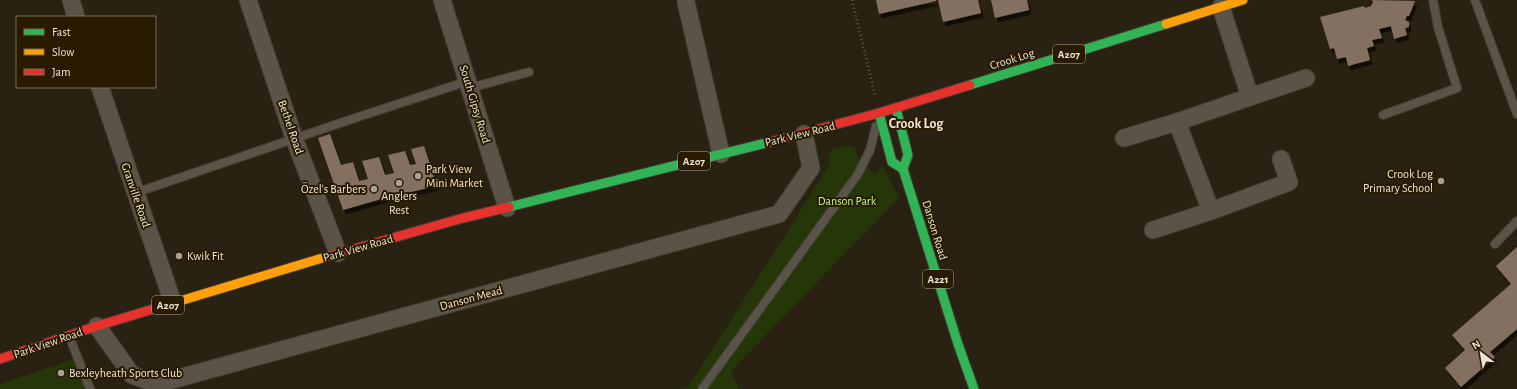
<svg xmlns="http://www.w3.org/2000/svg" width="1517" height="389" viewBox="0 0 1517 389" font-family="'Alegreya Sans',sans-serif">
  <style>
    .green { fill: #253609 }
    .building { fill: #847060; filter: url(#shadow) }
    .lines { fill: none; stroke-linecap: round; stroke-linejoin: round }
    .lane-casing { stroke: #423b30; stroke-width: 10 }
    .street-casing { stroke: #423b30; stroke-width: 19 }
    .fast-casing { stroke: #423b30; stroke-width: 11 }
    .slow-casing { stroke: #423b30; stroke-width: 11 }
    .jam-casing { stroke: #423b30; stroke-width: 11 }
    .path { stroke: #5f5a50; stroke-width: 2.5; stroke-dasharray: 1 3; stroke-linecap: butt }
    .lane { stroke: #595348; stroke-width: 8 }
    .street { stroke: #595348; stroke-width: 17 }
    .fast { stroke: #30b455; stroke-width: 9 }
    .slow { stroke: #ff9f0a; stroke-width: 9 }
    .jam { stroke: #e5322d; stroke-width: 9 }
    .poi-dot { fill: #a9a191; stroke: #281b01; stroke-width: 1.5 }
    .labels { text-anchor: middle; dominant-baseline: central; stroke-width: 4; stroke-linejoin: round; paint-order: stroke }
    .shield { fill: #281b01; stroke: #b3a895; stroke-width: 1 }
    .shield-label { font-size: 11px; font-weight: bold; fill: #eee5d5 }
    .street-label { font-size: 12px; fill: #eee5d5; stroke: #281b01 }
    .poi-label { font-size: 12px; fill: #eee5d5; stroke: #281b01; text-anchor: start }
    .park-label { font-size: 12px; fill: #c0f988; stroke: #281b01 }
    .quarter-label { font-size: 14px; font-weight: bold; fill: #eee5d5; stroke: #281b01 }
  </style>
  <defs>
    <filter id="shadow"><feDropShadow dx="2.5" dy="4.5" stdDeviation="0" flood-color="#0009"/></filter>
  </defs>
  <rect width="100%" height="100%" fill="#292212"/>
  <g class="green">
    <path d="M847,145L855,147C858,165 863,162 875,174L883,166L899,198L731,371L739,389H680L689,386L829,166L830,150Z"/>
    <polygon points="83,356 96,389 0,389 0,384"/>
  </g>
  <g class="building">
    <polygon points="876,0 936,0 936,1 879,14"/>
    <polygon points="938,0 978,0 981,13 943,22"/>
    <polygon points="991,0 1027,0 1029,10 995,18"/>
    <polygon points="1372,0 1415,1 1409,16 1407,16 1405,20 1409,22 1409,27 1405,28 1407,35 1394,39 1391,26 1379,29 1382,38 1372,40 1374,46 1367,48 1370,60 1348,66 1346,57 1337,59 1334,48 1330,49 1320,17 1364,6 1365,8 1371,6 1373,2"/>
    <polygon points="330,134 341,165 353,162 359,181 368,179 362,161 379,157 385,175 394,173 388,155 405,151 410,165 416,164 411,149 424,146 437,186 385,198 343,210 318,138"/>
    <polygon points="1517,247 1517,329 1490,352 1495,357 1461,387 1445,368 1465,350 1452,335 1511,284 1496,266"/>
  </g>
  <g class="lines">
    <g class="lane-casing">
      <g id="lane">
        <polyline points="1475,0 1517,114"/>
        <polyline points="470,88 529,72"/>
        <polyline points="1383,115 1457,88 1438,27 1433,0"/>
        <polyline points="135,193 349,120 468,81"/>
        <polyline points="1495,244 1517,221"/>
        <polyline points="69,336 90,389"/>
        <polyline points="702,389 858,174 870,150 876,126"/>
      </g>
    </g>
    <g class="street-casing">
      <g id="street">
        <polyline points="71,0 76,17"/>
        <polyline points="248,0 294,138 338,253"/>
        <polyline points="442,0 507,208"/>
        <polyline points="686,2 721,154"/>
        <polyline points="100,87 173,303"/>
        <polyline points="1250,97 1306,78"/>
        <polyline points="1177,122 1211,211 1289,182 1281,159"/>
        <polyline points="1124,138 1177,122 1250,97 1221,7"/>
        <polyline points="1153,230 1211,211"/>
        <polyline points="97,326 132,375 157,384 779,214 811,168 804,134"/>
      </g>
    </g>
    <g class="fast-casing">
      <g id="fast">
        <polyline points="970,85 1166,24"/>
        <polyline points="896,108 908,155 903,169 958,344 974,389"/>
        <polyline points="879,113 892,162 903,169"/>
        <polyline points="509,207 770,142"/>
      </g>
    </g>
    <g class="slow-casing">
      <g id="slow">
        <polyline points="1166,24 1243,0"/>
        <polyline points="160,307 329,256"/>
      </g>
    </g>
    <g class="jam-casing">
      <g id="jam">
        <polyline points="770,142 879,113 970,85"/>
        <polyline points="329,256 463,218 509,207"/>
        <polyline points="0,359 97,326 160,307"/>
      </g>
    </g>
    <polyline class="path" points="852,0 875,95"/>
    <use href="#lane" class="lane"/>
    <use href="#street" class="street"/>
    <use href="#fast" class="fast"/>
    <use href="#slow" class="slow"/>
    <use href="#jam" class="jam"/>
  </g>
  <g class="poi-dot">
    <circle cx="418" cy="176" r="4"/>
    <circle cx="1441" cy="181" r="4"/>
    <circle cx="399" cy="183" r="4"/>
    <circle cx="374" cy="189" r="4"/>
    <circle cx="179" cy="256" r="4"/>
    <circle cx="61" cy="373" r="4"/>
  </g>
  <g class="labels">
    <g class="shield">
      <rect x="1053" y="45" width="32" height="18" rx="3"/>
      <rect x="678" y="152" width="32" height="18" rx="3"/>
      <rect x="923" y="270" width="30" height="18" rx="3"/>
      <rect x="152" y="296" width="32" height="18" rx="3"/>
    </g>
    <g class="shield-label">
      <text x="1069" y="54">A207</text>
      <text x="694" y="161">A207</text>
      <text x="938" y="279">A221</text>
      <text x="168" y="305">A207</text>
    </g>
    <g class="street-label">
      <text transform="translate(1012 59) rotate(-17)">Crook Log</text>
      <text transform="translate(475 104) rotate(73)">South Gipsy Road</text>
      <text transform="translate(291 127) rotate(71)">Bethel Road</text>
      <text transform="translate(800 134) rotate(-14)">Park View Road</text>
      <text transform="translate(136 195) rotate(71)">Granville Road</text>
      <text transform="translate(935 230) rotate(73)">Danson Road</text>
      <text transform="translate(358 248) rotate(-16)">Park View Road</text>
      <text transform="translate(471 298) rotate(-15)">Danson Mead</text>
      <text transform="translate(48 343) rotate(-19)">Park View Road</text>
    </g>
    <g class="poi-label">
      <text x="426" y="169">Park View<tspan x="426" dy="14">Mini Market</tspan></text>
      <text x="1433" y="174" text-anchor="end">Crook Log<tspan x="1433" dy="14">Primary School</tspan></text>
      <text x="366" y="189" text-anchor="end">Özel's Barbers</text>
      <text x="399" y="196" text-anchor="middle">Anglers<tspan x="399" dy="14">Rest</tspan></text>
      <text x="187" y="256">Kwik Fit</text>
      <text x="69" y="373">Bexleyheath Sports Club</text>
    </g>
    <g class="park-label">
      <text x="847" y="201">Danson Park</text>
    </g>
    <g class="quarter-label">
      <text x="916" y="124">Crook Log</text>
    </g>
  </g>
  <rect x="16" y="16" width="140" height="72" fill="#281b01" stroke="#776c56"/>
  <rect x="24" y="29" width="20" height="6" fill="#30b455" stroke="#776c56"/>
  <text x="52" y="36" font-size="12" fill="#eee5d5">Fast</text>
  <rect x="24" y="49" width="20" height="6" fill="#ff9f0a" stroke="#776c56"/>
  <text x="52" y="56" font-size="12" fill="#eee5d5">Slow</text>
  <rect x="24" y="69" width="20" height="6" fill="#e5322d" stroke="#776c56"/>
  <text x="52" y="76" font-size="12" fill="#eee5d5">Jam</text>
  <g transform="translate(1481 353) rotate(329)" stroke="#281b01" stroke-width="3" paint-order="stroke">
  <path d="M0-3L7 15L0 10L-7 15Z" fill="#eee5d5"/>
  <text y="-6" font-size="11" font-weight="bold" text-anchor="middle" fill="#eee5d5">N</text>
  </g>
</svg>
